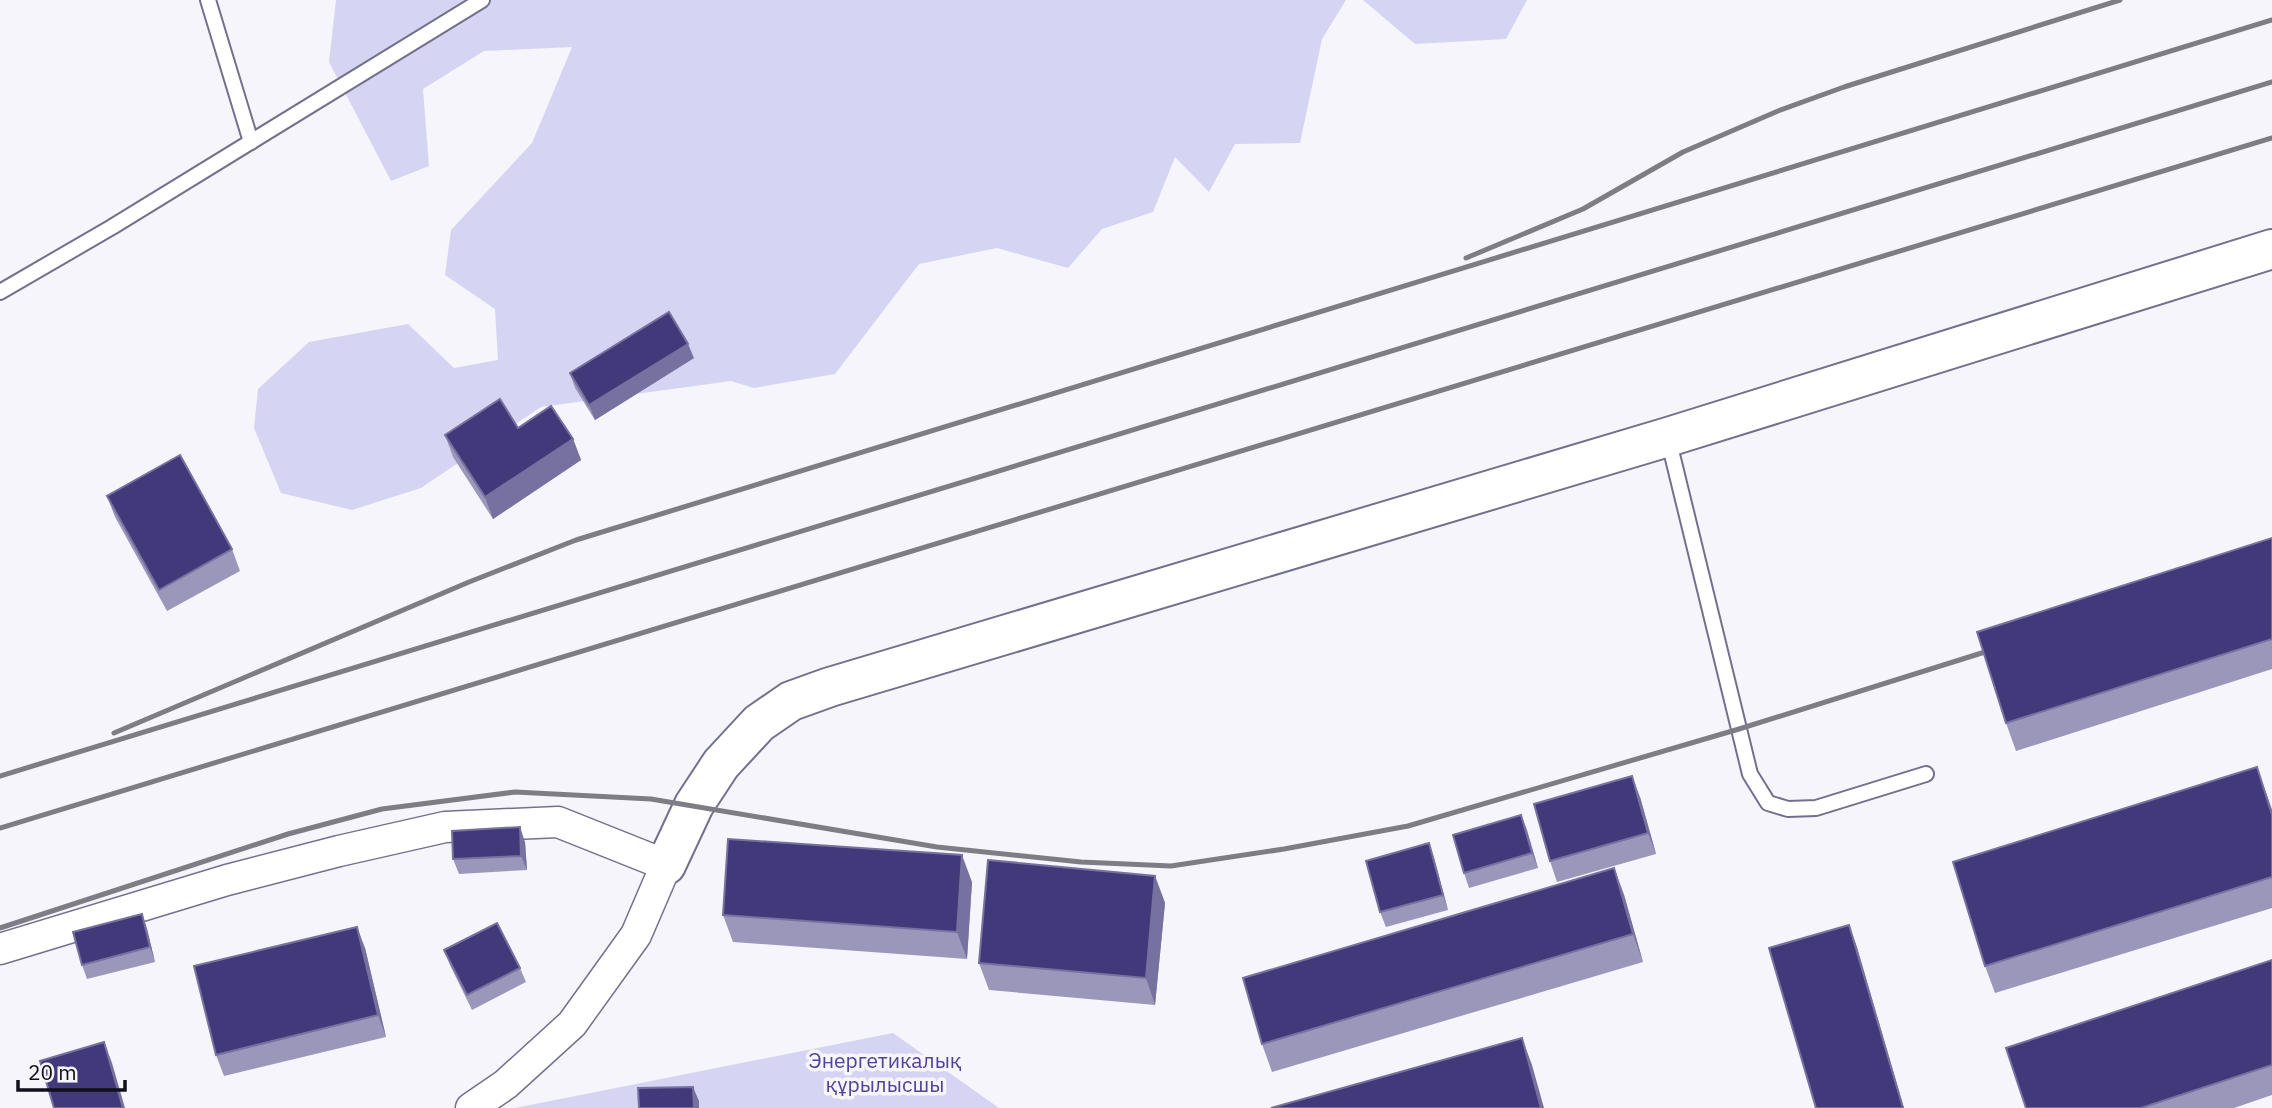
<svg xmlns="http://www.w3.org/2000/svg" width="2272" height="1108" viewBox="0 0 2272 1108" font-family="'IBM Plex Sans',sans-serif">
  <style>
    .green { fill: #d5d5f3 }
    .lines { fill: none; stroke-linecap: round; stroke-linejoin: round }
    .lane-casing { stroke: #72718c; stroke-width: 18 }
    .street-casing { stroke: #72718c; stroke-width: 33 }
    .secondary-casing { stroke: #72718c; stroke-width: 42 }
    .lane { stroke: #fff; stroke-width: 14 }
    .street { stroke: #fff; stroke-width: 30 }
    .secondary { stroke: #fff; stroke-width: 38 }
    .rail { stroke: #7e7d86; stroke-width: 5 }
    .wall { fill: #9b97ba }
    .shaded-wall { fill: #7771a0 }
    .building { fill: #413979; stroke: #7771a0; stroke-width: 2 }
    .labels { text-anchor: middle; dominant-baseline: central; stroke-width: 7; stroke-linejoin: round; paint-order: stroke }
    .park-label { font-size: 21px; fill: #504399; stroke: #f5f5fb }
  </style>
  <rect width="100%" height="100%" fill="#f5f5fb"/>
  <g class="green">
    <polygon points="336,0 1346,0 1322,39 1300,143 1235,144 1209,192 1175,157 1153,212 1102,229 1068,268 997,248 919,264 835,374 754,388 731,381 541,407 421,488 352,510 281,493 254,428 258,389 309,342 408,324 454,368 498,360 495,309 445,275 451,230 532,143 572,47 484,51 423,89 429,166 391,181 329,62"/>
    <polygon points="1363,0 1527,0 1506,39 1415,44"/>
    <polygon points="893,1033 999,1108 515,1108"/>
  </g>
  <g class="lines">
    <g class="lane-casing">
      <g id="lane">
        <polyline points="208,0 251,142"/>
        <polyline points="0,292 112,227 482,0"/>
        <polyline points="1668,438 1750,774 1768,803 1788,809 1816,808 1926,774"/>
      </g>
    </g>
    <g class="street-casing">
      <polyline id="street" points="0,949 227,880 339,851 445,827 558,822 666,865 636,935 572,1024 506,1084 471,1108"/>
    </g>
    <g class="secondary-casing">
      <polyline id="secondary" points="666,865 694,805 721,764 759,723 791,701 830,687 1668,437 2272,249"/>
    </g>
    <use href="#lane" class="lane"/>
    <use href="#street" class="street"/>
    <use href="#secondary" class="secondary"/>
    <g class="rail">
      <polyline points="1466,258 1583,209 1683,152 1778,111 1844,87 2120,0"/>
      <polyline points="114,733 469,582 576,540 2272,20"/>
      <polyline points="0,776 2272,82"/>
      <polyline points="0,828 2272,138"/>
      <polyline points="0,928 288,834 382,809 515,792 651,799 937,847 1081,862 1171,866 1284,849 1408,826 1739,729 2004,646"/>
    </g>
  </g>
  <g class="wall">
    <polygon points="694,358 595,420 575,388 570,373"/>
    <polygon points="518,428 573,439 581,460 493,519 453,457 445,435"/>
    <polygon points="107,496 232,549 240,571 167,611 115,517"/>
    <polygon points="2272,538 2272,669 2016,751 2006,723"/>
    <polygon points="2257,767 2272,810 2272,908 1995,993 1985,966"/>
    <polygon points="1640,797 1656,854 1557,882 1550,861"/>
    <polygon points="1521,815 1538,868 1469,888 1464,873"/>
    <polygon points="525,842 527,870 459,874 453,859"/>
    <polygon points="1429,843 1434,858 1448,910 1386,927 1380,912"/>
    <polygon points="1614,868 1624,895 1643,962 1272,1072 1262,1044"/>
    <polygon points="1155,876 1165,903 1155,1005 989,990 979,963"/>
    <polygon points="972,882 967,959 733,942 723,915"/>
    <polygon points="142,914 147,929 155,962 87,979 82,965"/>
    <polygon points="365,948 386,1037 224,1076 216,1055"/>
    <polygon points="444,950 520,968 526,982 472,1010 450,965"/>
    <polygon points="2272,960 2272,1095 2234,1108 2026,1108"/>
  </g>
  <g class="shaded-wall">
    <polygon points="688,344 694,358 595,420 589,405"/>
    <polygon points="573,439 581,460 493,519 485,497"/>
    <polygon points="2257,767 2272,810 2272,815"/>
    <polygon points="1632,776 1640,797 1656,854 1648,833"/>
    <polygon points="1521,815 1527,830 1538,868 1532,853"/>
    <polygon points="520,827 525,842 527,870 521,856"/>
    <polygon points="1429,843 1434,858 1448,910 1443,895"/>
    <polygon points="962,855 972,882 967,959 957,932"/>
    <polygon points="1614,868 1624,895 1643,962 1633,934"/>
    <polygon points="1155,876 1165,903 1155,1005 1146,978"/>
    <polygon points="142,914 147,929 155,962 150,947"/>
    <polygon points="1849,925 1857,947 1904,1108 1903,1108"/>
    <polygon points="357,927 365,948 386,1037 378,1015"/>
    <polygon points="1522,1038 1532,1065 1544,1108 1541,1108"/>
    <polygon points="104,1042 112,1063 125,1108 123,1108"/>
    <polygon points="693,1087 699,1101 699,1108 694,1108"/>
  </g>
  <g class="building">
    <polygon points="669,312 688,344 589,405 570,373"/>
    <polygon points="500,399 518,428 551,406 573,439 485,497 445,435"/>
    <polygon points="180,455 232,549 159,590 107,496"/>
    <polygon points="2272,538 2272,639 2006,723 1977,632"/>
    <polygon points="2257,767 2272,815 2272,877 1985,966 1953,862"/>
    <polygon points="1632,776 1648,833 1550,861 1534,804"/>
    <polygon points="1521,815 1532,853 1464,873 1453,835"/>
    <polygon points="520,827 521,856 453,859 452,831"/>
    <polygon points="728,839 962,855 957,932 723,915"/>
    <polygon points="1429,843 1443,895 1380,912 1366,861"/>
    <polygon points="988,860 1155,876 1146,978 979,963"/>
    <polygon points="1614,868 1633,934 1262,1044 1243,978"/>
    <polygon points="142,914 150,947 82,965 73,932"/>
    <polygon points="497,923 520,968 467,995 444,950"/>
    <polygon points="1849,925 1903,1108 1816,1108 1769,948"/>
    <polygon points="357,927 378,1015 216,1055 194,966"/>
    <polygon points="2272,960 2272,1065 2141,1108 2026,1108 2006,1048"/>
    <polygon points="1522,1038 1541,1108 1271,1108"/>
    <polygon points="104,1042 123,1108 54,1108 40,1061"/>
    <polygon points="693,1087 694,1108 639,1108 638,1088"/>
  </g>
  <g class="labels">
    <g class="park-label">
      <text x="885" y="1060">Энергетикалық<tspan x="885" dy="24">құрылысшы</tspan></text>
    </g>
  </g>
  <path d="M18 1080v10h107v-10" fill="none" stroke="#100f1a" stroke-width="3.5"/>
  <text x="28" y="1080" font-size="21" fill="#100f1a" stroke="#f5f5fb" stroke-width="5" paint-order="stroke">20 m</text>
</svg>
